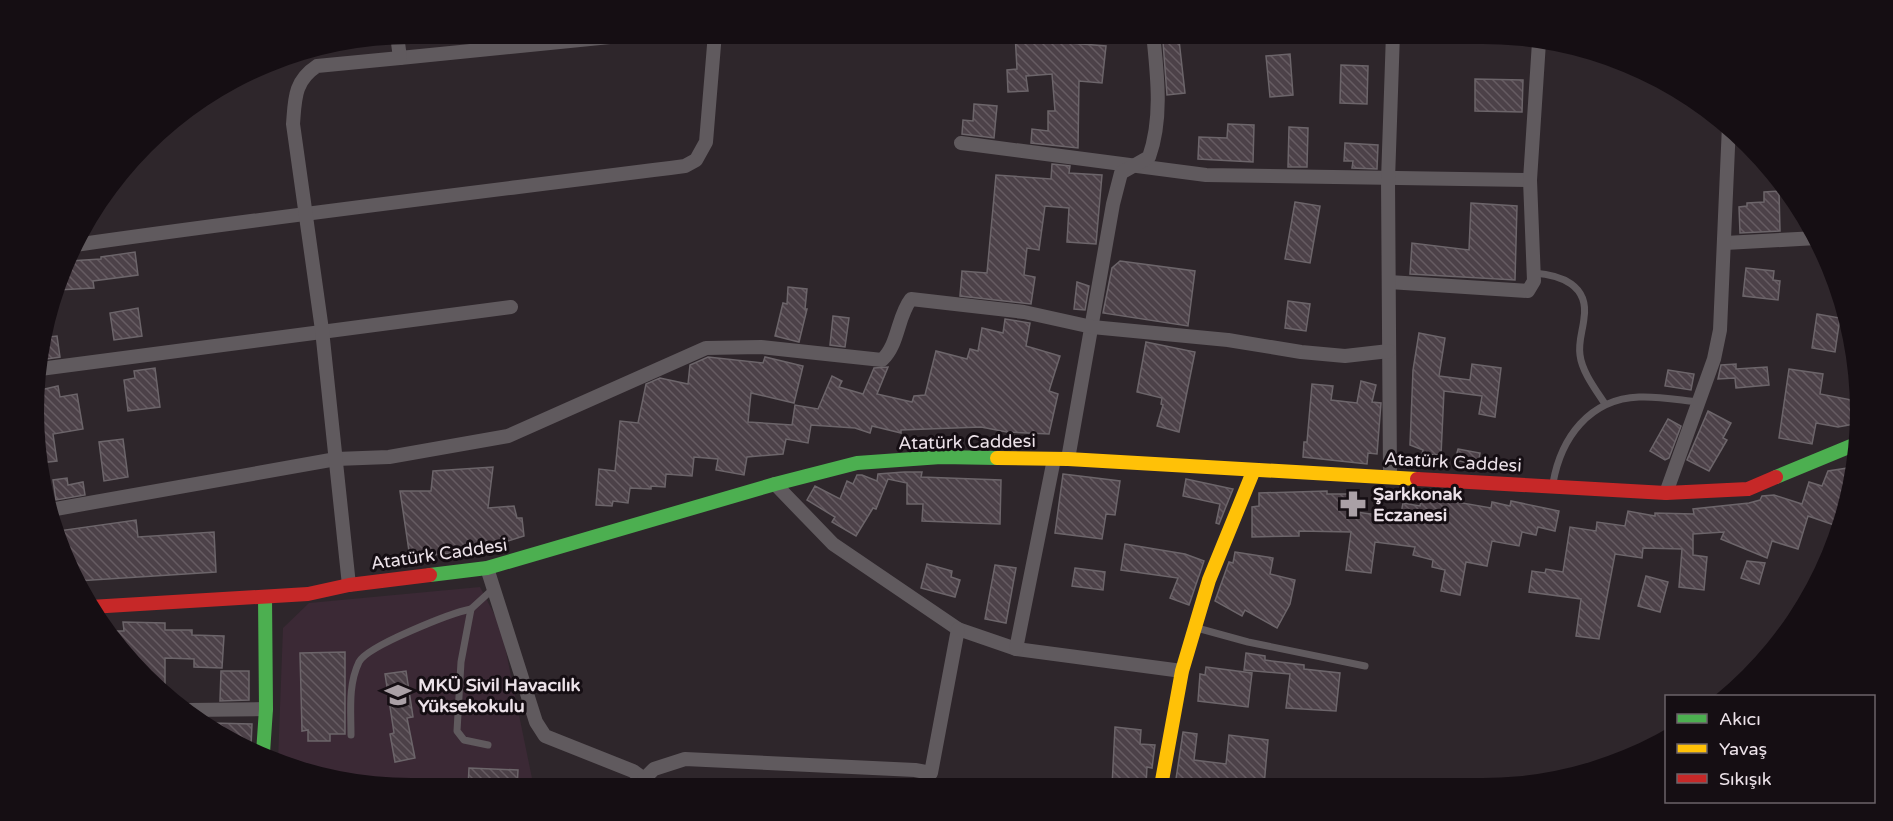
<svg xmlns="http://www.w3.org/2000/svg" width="1893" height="821" viewBox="0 0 1893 821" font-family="'Varela Round',sans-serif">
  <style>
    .built { fill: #3b2935 }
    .building { fill: url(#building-back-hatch); stroke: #6c656a; stroke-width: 1.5 }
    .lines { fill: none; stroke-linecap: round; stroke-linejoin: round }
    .lane { stroke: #605a5e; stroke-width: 7 }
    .street { stroke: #605a5e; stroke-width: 14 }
    .fast { stroke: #4caf50; stroke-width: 14 }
    .slow { stroke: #ffc107; stroke-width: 14 }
    .jam { stroke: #c62828; stroke-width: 14 }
    .labels { text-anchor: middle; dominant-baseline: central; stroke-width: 6; stroke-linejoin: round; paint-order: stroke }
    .street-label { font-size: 18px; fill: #ece2e9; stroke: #150e13 }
    .poi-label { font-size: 18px; font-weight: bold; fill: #ece2e9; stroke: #150e13; text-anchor: start }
  </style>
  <defs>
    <pattern id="building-back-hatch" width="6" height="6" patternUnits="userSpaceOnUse" patternTransform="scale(1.5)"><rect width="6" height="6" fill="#4c4148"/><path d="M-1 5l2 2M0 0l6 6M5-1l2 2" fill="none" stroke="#665c62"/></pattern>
  </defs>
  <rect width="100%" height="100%" fill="#2e262b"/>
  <polygon class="built" points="480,587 501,627 534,788 411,788 289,768 278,761 283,628 309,603"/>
  <g class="building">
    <polygon points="1015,33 1034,33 1034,37 1070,35 1070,43 1106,46 1102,83 1079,81 1078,148 1031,143 1032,129 1048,131 1048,111 1055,111 1052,74 1026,76 1028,91 1008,92 1007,70 1017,69"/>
    <polygon points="1179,40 1185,93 1167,95 1163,42"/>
    <polygon points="1290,54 1293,95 1270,97 1266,56"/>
    <polygon points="1341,65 1368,66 1367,104 1340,103"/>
    <polygon points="1475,79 1523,80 1522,112 1475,111"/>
    <polygon points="974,104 997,106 994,138 962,134 963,120 973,121"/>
    <polygon points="1228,124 1254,125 1253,162 1198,159 1199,137 1227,138"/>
    <polygon points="1289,127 1308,128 1307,167 1288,167"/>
    <polygon points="1345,143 1378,145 1377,169 1352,168 1353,161 1344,161"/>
    <polygon points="1052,164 1070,166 1069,173 1102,175 1096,244 1067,242 1069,208 1045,206 1039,250 1027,248 1024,275 1035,277 1031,304 960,296 962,271 987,273 996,175 1051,179"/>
    <polygon points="1779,191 1780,231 1740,233 1739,207 1747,206 1747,203 1764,202 1764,192"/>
    <polygon points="1295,202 1320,206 1310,263 1285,259"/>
    <polygon points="1471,203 1517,206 1515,280 1410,274 1412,243 1469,250"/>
    <polygon points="135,252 138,275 93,281 94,288 58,290 69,261 101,259 101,257"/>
    <polygon points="1120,261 1195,271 1188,326 1103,313 1112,268"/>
    <polygon points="1746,268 1774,271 1773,280 1780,281 1778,300 1743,296"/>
    <polygon points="1077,282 1089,286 1085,310 1074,309"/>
    <polygon points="788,287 807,289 805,309 807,309 799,342 775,336 783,303 787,304"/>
    <polygon points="1288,301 1310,304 1306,331 1285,328"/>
    <polygon points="138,308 142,336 114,340 110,313"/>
    <polygon points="1817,314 1840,318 1835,352 1812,348"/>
    <polygon points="833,316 849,318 845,347 830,345"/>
    <polygon points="1005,319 1030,323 1026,346 1060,356 1049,391 1058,394 1049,434 1007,432 981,427 901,430 901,433 872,426 870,433 855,428 811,425 808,443 786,439 783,454 747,457 744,475 716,470 718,459 694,457 692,476 666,474 665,487 651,486 651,489 630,488 628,503 613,501 612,506 596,505 599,469 615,471 620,421 638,423 646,384 660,378 688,384 690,365 708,357 763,363 765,357 803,366 794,403 751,393 748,422 792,425 795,405 818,409 832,376 842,381 839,387 863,394 874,368 888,367 877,394 912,402 914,396 925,395 936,351 967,359 970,349 978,351 982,328 1003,333"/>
    <polygon points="1419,333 1445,338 1439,376 1470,380 1472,364 1501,368 1495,417 1479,414 1482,396 1444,391 1441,455 1422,454 1423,450 1410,445 1413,370"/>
    <polygon points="57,336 60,357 40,360 40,338"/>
    <polygon points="1146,342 1195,352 1179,432 1157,426 1163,405 1161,404 1162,398 1137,392"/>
    <polygon points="1736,364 1736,369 1767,367 1769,385 1736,388 1735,378 1718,379 1721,365"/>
    <polygon points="155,368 160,407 128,411 124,380 135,378 134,371"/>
    <polygon points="1789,369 1823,374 1820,394 1857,401 1854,424 1838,427 1816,423 1812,444 1779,438"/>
    <polygon points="1668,370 1694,374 1691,390 1665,386"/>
    <polygon points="1361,381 1376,385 1372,402 1381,403 1377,454 1368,453 1367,464 1303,457 1304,442 1307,442 1312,384 1333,386 1331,400 1357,403"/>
    <polygon points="58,386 60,397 77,394 83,429 53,434 57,461 40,463 40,390"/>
    <polygon points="1708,411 1731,423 1723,438 1727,440 1709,471 1687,460"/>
    <polygon points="1668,419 1681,426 1669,458 1665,460 1650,451"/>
    <polygon points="123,439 128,477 104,481 99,442"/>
    <polygon points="1458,449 1480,453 1478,465 1455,460"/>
    <polygon points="493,467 488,508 514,506 517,518 522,518 524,536 479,550 433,555 409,551 400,491 431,491 433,471"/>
    <polygon points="1848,468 1843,505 1837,526 1808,516 1798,549 1772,541 1767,558 1721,539 1724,532 1693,534 1693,555 1707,557 1704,590 1679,587 1682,549 1643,548 1642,558 1615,554 1599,639 1576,636 1581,599 1529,592 1532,571 1545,573 1546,569 1563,572 1570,527 1596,531 1597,522 1625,526 1628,511 1655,516 1655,513 1694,514 1693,509 1749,503 1760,500 1762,496 1774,495 1802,504 1809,482 1822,486 1828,471"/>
    <polygon points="904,472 922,472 921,477 1001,480 1000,524 922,521 923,504 907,504 907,483 888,479 876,509 873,508 856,536 832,522 835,517 807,500 815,486 840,499 847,481 853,484 857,475 862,475 877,481 878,474"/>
    <polygon points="1063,474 1120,481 1115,515 1106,514 1102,539 1055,533"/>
    <polygon points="67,478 68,485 83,482 85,495 56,500 53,480"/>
    <polygon points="1186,479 1233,489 1219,524 1216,523 1220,504 1183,496"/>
    <polygon points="1327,491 1327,494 1349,494 1349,511 1400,518 1403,503 1420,506 1422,496 1491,508 1492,502 1510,506 1511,501 1559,511 1555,531 1538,527 1536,535 1522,532 1519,546 1492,541 1487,566 1466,562 1460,595 1441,591 1445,570 1432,567 1433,560 1413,555 1415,547 1375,542 1371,573 1346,570 1351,532 1299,531 1299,536 1252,537 1252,507 1259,506 1259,493"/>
    <polygon points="136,520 138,537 214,532 216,572 77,581 58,531"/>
    <polygon points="1125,544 1185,554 1204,561 1189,605 1170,598 1178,578 1121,570"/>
    <polygon points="1235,552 1273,558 1270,574 1295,580 1290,604 1277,628 1245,610 1242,616 1215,601 1229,562 1233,563"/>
    <polygon points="1747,561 1765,563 1759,584 1741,578"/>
    <polygon points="927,564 952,571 951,577 960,580 955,597 921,588"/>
    <polygon points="995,565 1016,568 1006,623 985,619"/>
    <polygon points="1075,568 1105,572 1103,590 1072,586"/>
    <polygon points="1646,576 1668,582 1660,612 1638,606"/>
    <polygon points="123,622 165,623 165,630 192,630 192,635 224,636 222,668 194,667 194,659 165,658 165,696 109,631 124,631"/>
    <polygon points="345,652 345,734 330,734 330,741 308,741 308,730 302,731 300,653"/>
    <polygon points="1246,653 1265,656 1265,660 1304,665 1304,669 1340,673 1336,711 1286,708 1290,674 1244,670"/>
    <polygon points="1206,667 1252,673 1248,707 1198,701 1200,674 1205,675"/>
    <polygon points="221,671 249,671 249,700 220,701"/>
    <polygon points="406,671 413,717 407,718 415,758 395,762 390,734 394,733 385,674"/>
    <polygon points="211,723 252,724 251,746 226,732"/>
    <polygon points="1115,727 1141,730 1140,744 1155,745 1152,768 1147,767 1146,786 1112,786"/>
    <polygon points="1183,732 1197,734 1194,760 1226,764 1229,735 1268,740 1264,786 1212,780 1212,784 1176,779"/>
    <polygon points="469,768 518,770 517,788 468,788"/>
  </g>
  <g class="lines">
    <g class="lane">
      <path d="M1534,273C1561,275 1589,285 1584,318C1583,330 1578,342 1580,355C1582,372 1596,390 1605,404"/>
      <path d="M1553,483C1561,438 1589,399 1639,397C1658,396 1679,400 1699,402"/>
      <polyline points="1197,628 1248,642 1365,666"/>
      <path d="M351,735C351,710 348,685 359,662C367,646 451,613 471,609"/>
      <polyline points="488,745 464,740 457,731 461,662 471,609 494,588"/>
    </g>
    <g class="street">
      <polyline points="400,58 650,33"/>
      <polyline points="961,143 1206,175 1530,180"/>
      <polyline points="1725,243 1817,238"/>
      <path d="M75,245C278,216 481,192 685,166L696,160L706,142L715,33"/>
      <polyline points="1389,282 1528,291 1534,281 1530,180 1539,42"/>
      <polyline points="40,369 511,307"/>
      <path d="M1068,459L1113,204L1121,173L1149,157C1163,118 1157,73 1153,33"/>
      <polyline points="1390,476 1388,180 1393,33"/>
      <polyline points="775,484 833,544 958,629 1016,649 1182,671"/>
      <polyline points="1666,493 1714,359 1720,330 1729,125"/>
      <path d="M50,510L336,459L389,457L508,436L706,348L761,347L882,360C899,344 897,317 911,299L1024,312L1092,327L1228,340L1301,352L1345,356L1389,351"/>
      <polyline points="487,568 536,722 545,736 633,771 644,779 644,785"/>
      <path d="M349,585L322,330L293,124C295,99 294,81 317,66L400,58L397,35"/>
      <polyline points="1016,649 1054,459"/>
      <polyline points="188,710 266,709"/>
      <polyline points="644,779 654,769 685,759 915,770 931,773 958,629"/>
    </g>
    <g class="fast">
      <polyline points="1776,477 1851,446"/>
      <polyline points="430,575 487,568 775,484 857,463 941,457 997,458"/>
      <polyline points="263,753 266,709 265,597"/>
    </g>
    <g class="slow">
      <polyline points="997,458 1068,459 1417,479"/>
      <polyline points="1161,786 1182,671 1209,580 1253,472"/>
    </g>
    <g class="jam">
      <polyline points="1417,479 1666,493 1748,489 1776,477"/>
      <polyline points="90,607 308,594 349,585 430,575"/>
    </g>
  </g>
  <defs>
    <g id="pharmacy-bare" transform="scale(2.07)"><path d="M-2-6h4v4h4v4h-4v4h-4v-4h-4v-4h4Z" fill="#aaa0a6" stroke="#150e13" stroke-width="2.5" paint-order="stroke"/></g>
    <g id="school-bare" transform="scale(2.07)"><path d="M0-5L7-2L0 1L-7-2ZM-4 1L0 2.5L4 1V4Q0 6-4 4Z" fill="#aaa0a6" stroke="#150e13" stroke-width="2.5" paint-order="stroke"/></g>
  </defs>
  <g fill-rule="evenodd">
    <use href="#pharmacy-bare" x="1353" y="504"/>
    <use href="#school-bare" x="398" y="695"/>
  </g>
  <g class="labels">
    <g class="street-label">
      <text transform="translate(967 442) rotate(-1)">Atatürk Caddesi</text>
      <text transform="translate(1453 462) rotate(3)">Atatürk Caddesi</text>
      <text transform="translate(439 554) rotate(-8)">Atatürk Caddesi</text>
    </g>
    <g class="poi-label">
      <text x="1373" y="494">Şarkkonak<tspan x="1373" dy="21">Eczanesi</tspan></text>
      <text x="418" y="685">MKÜ Sivil Havacılık<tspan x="418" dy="21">Yüksekokulu</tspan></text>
    </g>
  </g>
  <path d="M0 0H1893V821H0ZM411 44H1483A367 367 0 0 1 1850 411V411A367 367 0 0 1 1483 778H411A367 367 0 0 1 44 411V411A367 367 0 0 1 411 44Z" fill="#150e13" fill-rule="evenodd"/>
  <rect x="1665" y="695" width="210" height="108" fill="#150e13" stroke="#6b6369" stroke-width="1.5"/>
  <rect x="1677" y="714" width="30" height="9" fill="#4caf50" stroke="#6b6369" stroke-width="1.5"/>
  <text x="1719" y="725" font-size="18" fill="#ece2e9">Akıcı</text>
  <rect x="1677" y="744" width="30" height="9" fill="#ffc107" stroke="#6b6369" stroke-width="1.5"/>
  <text x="1719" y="755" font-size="18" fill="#ece2e9">Yavaş</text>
  <rect x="1677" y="774" width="30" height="9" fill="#c62828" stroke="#6b6369" stroke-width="1.5"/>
  <text x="1719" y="785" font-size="18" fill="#ece2e9">Sıkışık</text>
</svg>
